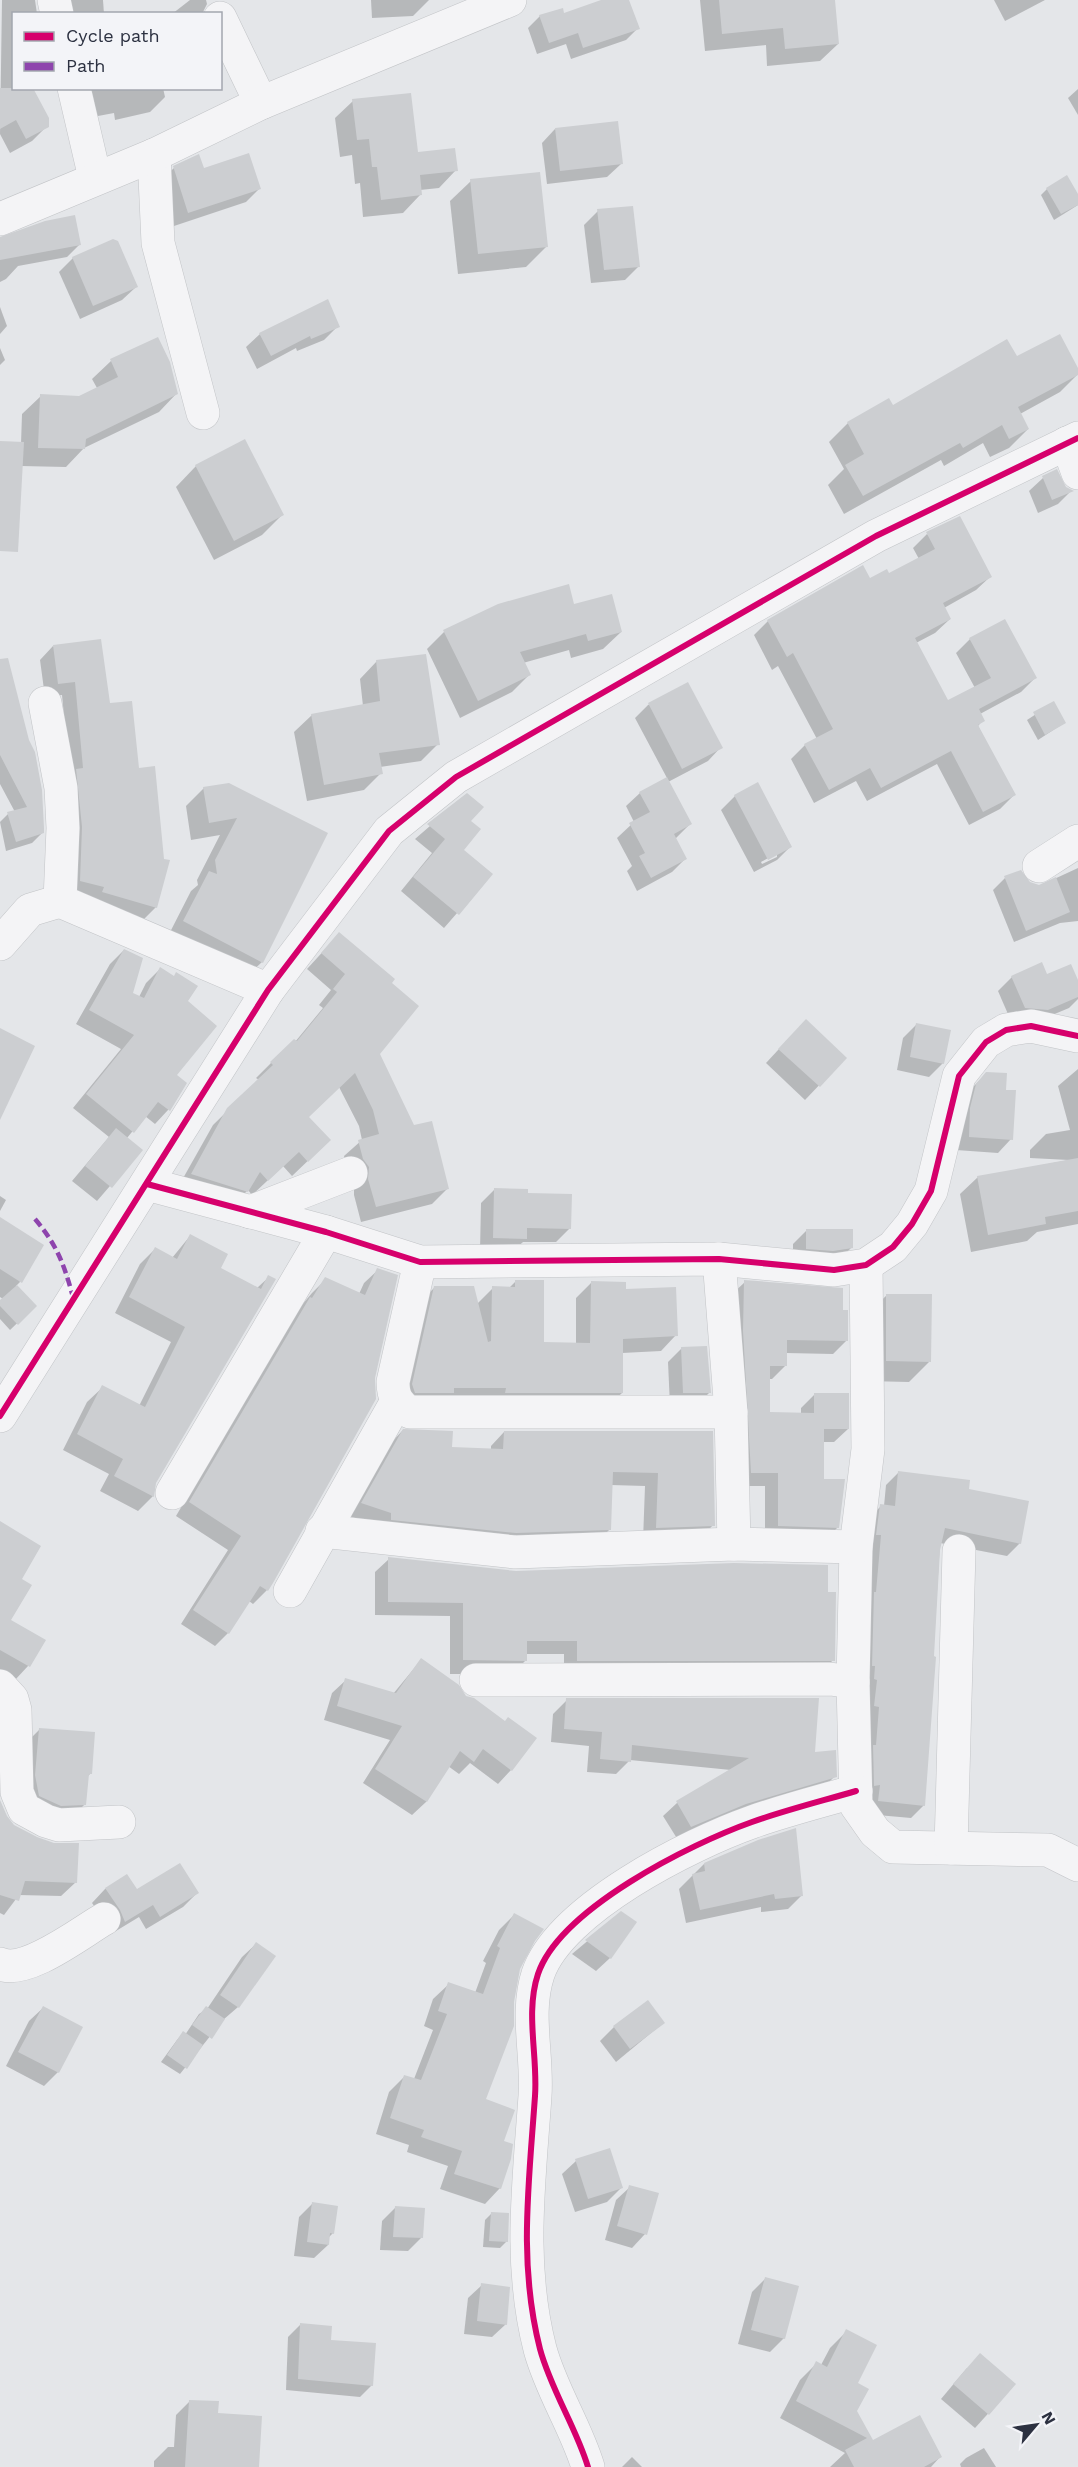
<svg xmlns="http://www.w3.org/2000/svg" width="1078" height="2467" viewBox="0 0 1078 2467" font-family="'Work Sans',sans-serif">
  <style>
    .shadow { fill: #0003; fill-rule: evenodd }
    .building { fill: #ccced1 }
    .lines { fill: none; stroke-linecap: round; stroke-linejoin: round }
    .minor-casing { stroke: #c2c4c7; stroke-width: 34 }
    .minor { stroke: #f4f4f6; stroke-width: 33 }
    .quiet { stroke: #8e44ad; stroke-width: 4.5; stroke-dasharray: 9 4.5; stroke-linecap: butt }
    .cycleway-casing { stroke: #f3f4f8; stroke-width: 10 }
    .cycleway { stroke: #d6006c; stroke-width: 6 }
  </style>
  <rect width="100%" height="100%" fill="#e4e6e9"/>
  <g class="shadow">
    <polygon points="2,0 35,0 37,14 14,14 14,88 47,126 32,141 10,153 0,134"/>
    <polygon points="51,0 103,0 104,14 58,14"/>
    <polygon points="190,0 206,0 207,4 202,14 172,14"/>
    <polygon points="371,0 429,0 413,16 372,18"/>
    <polygon points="606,0 628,0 638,28 626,40 571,59 566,44 537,54 528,28 540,16 563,15"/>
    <polygon points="700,0 834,0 838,44 820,61 767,66 766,45 705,51"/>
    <polygon points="994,0 1045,0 1005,21"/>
    <polygon points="70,88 163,88 165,97 150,112 115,120 114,113 82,119"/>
    <polygon points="1078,89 1078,115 1068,98"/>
    <polygon points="353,101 416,153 456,170 439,188 420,190 420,195 403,213 363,217 360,183 355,184 352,155 340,157 335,118"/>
    <polygon points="555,129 621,164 607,177 547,184 542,143"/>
    <polygon points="174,168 203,170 259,189 246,202 174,226 160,181"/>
    <polygon points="471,181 546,247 526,267 458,274 450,201"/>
    <polygon points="1047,189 1078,197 1078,205 1054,220 1041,195"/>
    <polygon points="598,211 639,266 625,280 591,283 584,225"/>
    <polygon points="0,238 80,244 67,257 18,266 6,279 0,282"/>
    <polygon points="73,258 136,287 122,300 80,319 59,272"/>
    <polygon points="0,307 7,326 0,334"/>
    <polygon points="338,326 324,340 297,351 296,348 257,369 246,347 260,334"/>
    <polygon points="157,339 177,393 159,412 84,448 66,467 21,466 0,528 0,442 21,444 22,414 41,396 79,397 97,388 92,379 111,361"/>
    <polygon points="0,348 5,360 0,365"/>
    <polygon points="1017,358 1078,371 1078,374 1060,392 1020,414 1028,429 1009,448 990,457 983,443 944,466 941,460 844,514 828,485 844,469 829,442 848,423 889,400 893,407"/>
    <polygon points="196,466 282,515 262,535 214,560 176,487"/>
    <polygon points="1043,478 1071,491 1058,504 1038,513 1029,491"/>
    <polygon points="927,534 991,576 976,590 944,608 950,619 935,633 916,643 947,702 975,688 956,653 970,639 1035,678 1021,692 980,714 983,720 978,726 1014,795 1000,809 969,825 937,764 867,801 856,781 814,803 791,759 805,745 817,739 778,666 772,670 754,635 768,621 889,575 919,559 913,548"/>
    <polygon points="573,606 621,632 603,649 571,658 569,650 523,663 529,675 512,692 460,718 427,649 444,632"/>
    <polygon points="53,646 108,705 156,907 142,921 67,894 70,777 62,695 45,697 40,660"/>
    <polygon points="377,661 438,744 421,761 380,767 381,773 364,790 307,801 294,732 312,715 363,706 360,679"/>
    <polygon points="0,673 42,833 32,843 6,851 0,822 8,814 15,812 0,784"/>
    <polygon points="688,684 721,747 708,761 668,782 690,824 675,839 685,859 672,872 637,891 627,871 632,866 617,838 634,822 626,806 640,793 667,778 635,718 648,705"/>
    <polygon points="1053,703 1064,723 1038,740 1027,720"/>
    <path d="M758,784L791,846L777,860L754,872L721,810L735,796ZM777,853V857L762,864L761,862Z"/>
    <polygon points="204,788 326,834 262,962 243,980 166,940 191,891 198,885 197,880 220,835 191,840 186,806"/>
    <polygon points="467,794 469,822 462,850 491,874 444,928 401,891 432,853 415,839"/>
    <polygon points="1078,868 1078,921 1060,923 1014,942 993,890 1005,878 1039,886"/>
    <polygon points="339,934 390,983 378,1054 413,1127 448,1188 432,1204 361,1222 354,1195 354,1182 348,1174 344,1156 362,1140 359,1126 339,1087 307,1117 314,1155 292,1176 283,1166 252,1195 248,1190 232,1206 177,1189 213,1125 259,1080 256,1078 271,1063 295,1042 323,1008 319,1005 331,990 307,969"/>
    <polygon points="124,950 131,994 139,997 146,983 160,969 175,1075 185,1083 168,1110 155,1124 145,1116 127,1138 141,1150 97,1201 72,1181 109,1137 73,1108 121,1049 76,1024 110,964"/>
    <polygon points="1046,976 1078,984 1078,999 1069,1008 1033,1023 1011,1021 998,991 1012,977"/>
    <polygon points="917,1024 943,1063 929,1077 897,1070 903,1038"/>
    <polygon points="792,1035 845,1058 805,1100 766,1063"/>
    <polygon points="1078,1069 1078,1224 1037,1232 1027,1241 971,1252 960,1194 978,1177 1069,1160 1030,1158 1030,1150 1046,1134 1070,1130 1058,1086"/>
    <polygon points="987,1073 1004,1091 1011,1139 998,1153 956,1150 973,1087"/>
    <polygon points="494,1190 526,1194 570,1228 556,1242 523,1242 512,1252 480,1251 481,1203"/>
    <polygon points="0,1196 6,1200 0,1211"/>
    <polygon points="0,1219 20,1282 16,1286 35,1306 10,1330 0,1319 0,1302 3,1299 0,1297"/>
    <polygon points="807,1230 852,1247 838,1261 793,1262 793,1244"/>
    <polygon points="190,1236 219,1268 257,1288 269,1277 154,1483 153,1496 138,1511 100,1491 109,1474 63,1450 87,1402 103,1387 139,1406 171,1342 115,1313 140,1264 155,1249 172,1258"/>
    <polygon points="378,1270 267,1590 253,1604 249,1601 228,1633 215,1646 181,1624 228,1550 176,1516 296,1312 312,1293 326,1279 359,1294 364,1283"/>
    <polygon points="516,1281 543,1343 576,1344 576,1298 591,1283 624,1291 676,1335 661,1351 622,1353 622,1393 606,1408 400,1408 419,1303 434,1288 477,1304 493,1288 509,1288"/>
    <polygon points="745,1282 841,1312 847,1340 833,1354 786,1353 786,1365 772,1379 768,1379 768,1414 801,1414 801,1408 815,1394 848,1429 834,1442 823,1442 822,1481 838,1527 824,1541 765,1539 765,1486 738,1486 731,1295"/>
    <polygon points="887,1295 929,1362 909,1382 866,1381 866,1315"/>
    <polygon points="682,1348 709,1393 696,1406 670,1406 668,1362"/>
    <polygon points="403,1430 451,1449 491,1450 491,1446 504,1432 711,1432 713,1525 700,1539 643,1541 645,1486 611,1485 610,1529 596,1543 379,1526 349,1516 390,1444"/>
    <polygon points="899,1472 967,1490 1020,1543 1007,1556 940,1543 924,1805 911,1818 866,1814 868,1519 881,1506 884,1506 886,1485"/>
    <polygon points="0,1523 20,1579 9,1620 44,1641 28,1666 15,1680 0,1671"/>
    <polygon points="389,1559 515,1572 833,1660 820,1674 564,1674 564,1654 526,1654 526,1660 512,1674 450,1674 450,1616 375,1615 375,1572"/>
    <polygon points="421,1660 511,1770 498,1784 470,1763 459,1774 448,1766 426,1802 412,1815 363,1783 390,1740 324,1720 332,1693 346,1680 393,1694"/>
    <polygon points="567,1700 813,1754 835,1776 821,1790 678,1840 663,1816 677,1803 731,1770 630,1760 616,1774 587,1772 589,1746 551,1742 553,1714"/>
    <polygon points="40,1729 91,1773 87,1777 85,1804 71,1818 26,1809 26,1743"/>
    <polygon points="0,1802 5,1817 14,1827 76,1882 61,1896 19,1895 4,1915 0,1913"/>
    <polygon points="704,1864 802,1895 788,1909 761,1912 761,1907 686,1923 679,1889"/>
    <polygon points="127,1876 136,1891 197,1893 183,1907 146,1929 139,1917 111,1934 107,1924 92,1903 105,1889"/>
    <polygon points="621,1913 610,1958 596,1971 572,1954"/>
    <polygon points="514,1915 484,2100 502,2142 500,2188 485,2204 440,2189 448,2166 407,2152 409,2145 376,2134 389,2092 405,2076 414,2079 433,2030 424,2026 433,1999 449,1984 475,1993 486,1963 483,1961 499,1930"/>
    <polygon points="256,1944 273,1956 238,2007 223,2020 180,2074 161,2062 177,2040 183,2033 185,2035 199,2014 207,2009 242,1957"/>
    <polygon points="43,2008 81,2028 58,2072 44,2086 6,2066 29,2021"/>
    <polygon points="663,2023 616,2062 600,2041 614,2027"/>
    <polygon points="576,2161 621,2188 607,2202 575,2212 562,2174"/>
    <polygon points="630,2187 645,2234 632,2248 605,2240 616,2200"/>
    <polygon points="312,2204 333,2233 328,2238 328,2245 314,2258 294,2256 299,2217"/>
    <polygon points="396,2207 422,2237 408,2251 380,2250 382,2221"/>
    <polygon points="491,2214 507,2241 500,2248 483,2247 485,2220"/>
    <polygon points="765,2279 784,2338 770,2352 738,2344 752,2292"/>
    <polygon points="482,2285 506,2324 492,2337 464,2334 468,2298"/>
    <polygon points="300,2325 330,2341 372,2385 360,2397 286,2390 288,2337"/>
    <polygon points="847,2331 856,2384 856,2411 872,2442 940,2457 931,2467 830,2467 845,2453 780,2418 800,2380 817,2363 821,2365 830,2348"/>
    <polygon points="967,2368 1014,2385 975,2428 941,2399"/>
    <polygon points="190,2401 217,2414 257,2467 154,2467 154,2461 168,2447 174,2447 176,2415"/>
    <polygon points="984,2448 996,2467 961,2467 960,2464 966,2458"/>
    <polygon points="632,2457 642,2467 622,2467"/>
  </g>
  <g class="building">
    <polygon points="601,0 629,0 640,29 583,48 578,33 549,43 539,15 563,8 564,13"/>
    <polygon points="719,0 835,0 839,44 785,49 783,28 722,34"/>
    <polygon points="0,88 33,88 49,118 49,127 26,139 16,120 0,129"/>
    <polygon points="411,93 418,152 455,148 458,171 420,175 422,195 381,200 377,167 372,167 369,139 357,140 352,99"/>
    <polygon points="618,121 623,164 560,171 555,128"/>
    <polygon points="249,153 261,189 188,213 173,166 199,154 204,168"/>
    <polygon points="540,172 548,247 478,254 470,179"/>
    <polygon points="1067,175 1078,194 1078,205 1061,214 1046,188"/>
    <polygon points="633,206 640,267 604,270 597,209"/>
    <polygon points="75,215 81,245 0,260 0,237 45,221"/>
    <polygon points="113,239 118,241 138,287 93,306 72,257"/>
    <polygon points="328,299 340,327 311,339 310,336 271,356 259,333"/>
    <polygon points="1060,334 1078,368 1078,375 1018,407 1029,429 1009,439 1002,425 963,448 960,443 863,496 845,465 864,454 847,422 889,398 893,405 1007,339 1017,356"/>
    <polygon points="158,337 170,362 178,394 86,439 85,449 38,448 40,394 79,396 118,377 110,359"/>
    <polygon points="245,439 284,515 234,541 195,465"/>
    <polygon points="0,441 24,442 18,552 0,551"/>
    <polygon points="1057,469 1066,487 1074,491 1052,500 1042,476"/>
    <polygon points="960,516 992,577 943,603 951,619 915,638 948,700 991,678 969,638 1005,619 1037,678 979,709 985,721 978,725 1016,795 983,812 951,751 881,788 870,768 829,790 804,744 833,729 793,653 787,657 767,620 863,565 870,578 887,569 889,573 935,549 926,532"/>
    <polygon points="569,584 574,604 612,594 622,632 588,641 586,634 520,652 531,675 478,701 443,630 498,604"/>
    <polygon points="101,639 110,703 132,701 139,768 155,766 164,859 170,860 157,908 102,892 104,887 80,881 82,827 76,769 83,768 75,682 58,684 53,645"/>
    <polygon points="426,654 440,745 379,753 383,774 324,785 311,714 380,701 376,660"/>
    <polygon points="8,658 29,740 35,752 42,790 44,828 44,833 16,842 7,812 27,807 0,755 0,659"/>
    <polygon points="688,682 723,748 682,769 648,703"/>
    <polygon points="1054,701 1066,723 1045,735 1033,712"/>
    <polygon points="667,777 692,824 674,834 687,859 651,878 639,856 645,853 629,823 650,812 639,792"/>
    <polygon points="758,782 792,847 768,860 734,795"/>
    <polygon points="229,783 328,833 263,963 183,921 209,871 217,874 215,860 237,818 209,823 203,787"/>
    <polygon points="467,793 484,807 471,821 481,829 464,850 493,874 459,915 413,877 445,839 427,824"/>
    <polygon points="1021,870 1030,882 1039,885 1056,877 1070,912 1026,931 1004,876"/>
    <polygon points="339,932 395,979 392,983 419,1006 380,1054 414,1125 432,1121 449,1189 376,1207 368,1179 369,1167 363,1159 358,1140 379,1134 373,1110 355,1073 309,1117 331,1140 308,1162 299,1152 268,1181 260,1172 248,1192 191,1174 227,1108 273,1065 270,1062 294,1039 297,1041 337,992 333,989 345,974 321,953"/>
    <polygon points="124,949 143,958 133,993 144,998 160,967 174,976 176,972 198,986 188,1001 217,1026 177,1075 187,1083 170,1111 158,1102 134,1133 86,1094 134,1035 89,1010"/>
    <polygon points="1042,962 1047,974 1071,964 1078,980 1078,997 1048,1010 1025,1008 1011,976"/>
    <polygon points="806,1019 847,1058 820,1087 778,1049"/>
    <polygon points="916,1023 951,1030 944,1064 910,1057"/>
    <polygon points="0,1028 35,1046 0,1120"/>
    <polygon points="986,1072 1007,1073 1006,1090 1016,1090 1013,1140 969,1137 970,1108 976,1084"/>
    <polygon points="116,1128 143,1150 112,1188 85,1166"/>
    <polygon points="1078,1158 1078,1211 1045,1217 1046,1224 988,1235 977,1176"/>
    <polygon points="494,1188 528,1189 528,1193 572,1194 571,1229 527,1228 527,1239 493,1238"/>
    <polygon points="0,1217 44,1245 22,1283 0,1269"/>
    <polygon points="806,1229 853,1229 853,1248 833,1251 806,1249"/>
    <polygon points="190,1234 228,1254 221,1268 261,1289 268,1275 276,1279 156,1483 154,1497 114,1476 123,1459 77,1434 102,1385 145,1407 185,1327 129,1297 155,1247 177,1259"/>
    <polygon points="377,1268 398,1275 375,1378 376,1399 273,1583 268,1591 260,1586 229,1634 193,1610 241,1536 189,1502 310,1297 312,1298 325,1277 365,1295"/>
    <polygon points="515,1280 544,1280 544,1342 590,1343 591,1281 626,1282 626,1289 676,1287 678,1336 623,1339 623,1393 505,1393 506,1388 454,1388 454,1393 415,1393 412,1384 434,1286 474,1286 488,1342 491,1341 492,1286 515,1287"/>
    <polygon points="744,1280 843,1288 843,1310 848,1310 848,1341 787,1340 787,1366 770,1366 770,1412 814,1413 814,1393 849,1393 849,1429 824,1429 824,1479 845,1479 839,1528 778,1526 778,1473 751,1473 743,1331"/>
    <polygon points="17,1285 37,1306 18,1325 0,1306 0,1300"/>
    <polygon points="886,1294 932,1294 931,1362 886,1361"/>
    <polygon points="707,1346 711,1393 683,1393 681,1347"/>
    <polygon points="403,1429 453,1431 452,1447 503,1449 504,1431 713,1431 715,1526 656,1528 658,1473 613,1472 611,1530 516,1533 391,1520 391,1513 361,1503"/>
    <polygon points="898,1471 970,1480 969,1489 1029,1501 1021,1544 945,1528 940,1550 934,1656 936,1657 925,1806 878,1801 880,1785 874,1786 873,1745 876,1745 879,1707 874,1706 877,1680 874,1679 875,1666 872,1666 874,1592 876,1592 881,1535 876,1535 880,1504 895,1506"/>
    <polygon points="0,1521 41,1546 22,1579 32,1585 11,1620 46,1640 30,1667 0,1650"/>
    <polygon points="388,1557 516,1571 734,1563 828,1565 828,1592 836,1592 835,1661 577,1661 577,1641 527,1641 527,1661 463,1660 463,1603 388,1602"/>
    <polygon points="421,1658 459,1685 466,1696 474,1698 505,1721 508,1717 537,1738 512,1771 483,1749 474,1762 460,1751 427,1802 375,1769 402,1726 337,1706 345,1678 396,1693"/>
    <polygon points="566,1698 819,1698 815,1752 836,1750 837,1777 746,1804 691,1827 676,1801 749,1758 632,1745 631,1762 600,1759 602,1732 564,1729"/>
    <polygon points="39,1728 95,1732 92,1774 89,1774 86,1805 61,1806 39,1796 35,1775"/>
    <polygon points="0,1800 7,1816 14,1825 37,1837 54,1843 79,1843 77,1883 25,1881 19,1901 0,1895"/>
    <polygon points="796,1828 803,1896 775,1899 774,1894 700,1910 692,1874 705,1871 704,1863 758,1840"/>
    <polygon points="180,1863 199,1893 160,1917 153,1905 125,1922 120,1910 105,1888 127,1874 137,1889"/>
    <polygon points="621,1911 637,1922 611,1959 585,1940"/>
    <polygon points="514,1913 544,1929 535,1941 520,1969 514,2002 514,2026 486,2099 515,2110 504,2141 513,2144 511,2159 501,2189 454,2174 462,2151 421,2137 424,2130 390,2118 404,2075 421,2080 447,2014 438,2011 448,1982 483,1994 500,1948 497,1946"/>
    <polygon points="256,1942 276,1956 239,2008 220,1995"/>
    <polygon points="648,2000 665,2023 630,2049 613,2026"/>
    <polygon points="43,2006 83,2027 59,2073 18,2052"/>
    <polygon points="206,2006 225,2019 212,2039 192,2025"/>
    <polygon points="183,2031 203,2045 187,2069 167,2055"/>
    <polygon points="610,2148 623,2188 588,2199 575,2159"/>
    <polygon points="629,2185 659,2193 647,2235 617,2226"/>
    <polygon points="312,2202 338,2206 334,2234 330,2233 329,2245 307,2242"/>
    <polygon points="395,2206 425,2208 423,2238 393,2237"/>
    <polygon points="491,2212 509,2213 508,2242 489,2241"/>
    <polygon points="765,2277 799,2286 785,2339 751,2330"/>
    <polygon points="481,2283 510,2287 507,2325 477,2321"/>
    <polygon points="300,2323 332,2326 331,2340 376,2343 373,2386 298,2379"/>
    <polygon points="846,2329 877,2345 858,2383 869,2389 857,2411 873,2440 920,2415 942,2457 924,2467 854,2467 845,2450 867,2438 796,2401 816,2361 827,2367"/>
    <polygon points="980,2353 1016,2384 989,2415 953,2384"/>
    <polygon points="189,2400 219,2401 218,2413 262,2416 259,2467 185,2467"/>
  </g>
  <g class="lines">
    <g class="minor-casing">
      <g id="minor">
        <polyline points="54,0 57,14"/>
        <polyline points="220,18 261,103"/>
        <polyline points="74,88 95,178"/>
        <polyline points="154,155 158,243 203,413"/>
        <polyline points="0,219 154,155 261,103 510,0"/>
        <polyline points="1067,443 1078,473"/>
        <polyline points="45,703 61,788 63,828 60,901"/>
        <polyline points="1039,866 1078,841"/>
        <polyline points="0,944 30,910 60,901 268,990"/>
        <polyline points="147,1184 326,1232 420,1262 719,1259 834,1270 866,1265 893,1247 912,1224 931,1191 959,1076 986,1042 1006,1030 1031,1026 1078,1036"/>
        <polyline points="250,1212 351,1173"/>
        <polyline points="719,1259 731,1412 734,1544"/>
        <path d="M420,1262L393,1382C393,1396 397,1405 410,1412H731"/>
        <polyline points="866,1265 868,1449 856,1547 853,1682 856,1805 875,1832 893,1847 1048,1850 1078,1865"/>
        <polyline points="0,1416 268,990 389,831 456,777 876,536 1078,438"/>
        <polyline points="172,1493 326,1232"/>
        <polyline points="322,1531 515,1552 734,1544 856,1547"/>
        <polyline points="290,1591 397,1401"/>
        <polyline points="476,1680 830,1679 853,1682"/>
        <polyline points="0,1686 12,1699 15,1710 17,1792 24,1809 46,1821 59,1825 119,1822"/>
        <polyline points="951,1848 959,1551"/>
        <path d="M0,1964C27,1975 81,1932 104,1919"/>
        <path d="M588,2467C576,2427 551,2390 540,2349C518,2263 529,2183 535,2096C538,2056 525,2013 538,1974C560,1909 690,1844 752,1822C786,1810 822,1801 856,1791"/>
      </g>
    </g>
    <use href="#minor" class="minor"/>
    <path class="quiet" d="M35,1219C58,1246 65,1267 74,1301"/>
    <g class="cycleway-casing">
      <g id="cycleway">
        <polyline points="147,1184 326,1232 420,1262 719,1259 834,1270 866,1265 893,1247 912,1224 931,1191 959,1076 986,1042 1006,1030 1031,1026 1078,1036"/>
        <polyline points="0,1416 268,990 389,831 456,777 876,536 1078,438"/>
        <path d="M588,2467C576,2427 551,2390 540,2349C518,2263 529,2183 535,2096C538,2056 525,2013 538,1974C560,1909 690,1844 752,1822C786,1810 822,1801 856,1791"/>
      </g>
    </g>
    <use href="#cycleway" class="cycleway"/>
  </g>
  <rect x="12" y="12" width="210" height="78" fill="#f3f4f8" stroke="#a3a6af" stroke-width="1.5"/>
  <rect x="24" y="32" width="30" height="9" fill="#d6006c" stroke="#a3a6af" stroke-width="1.5"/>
  <text x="66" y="42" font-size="18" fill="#2c3141">Cycle path</text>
  <rect x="24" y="62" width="30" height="9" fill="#8e44ad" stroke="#a3a6af" stroke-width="1.5"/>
  <text x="66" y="72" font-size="18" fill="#2c3141">Path</text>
  <g transform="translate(1036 2425) rotate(61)" stroke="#f3f4f8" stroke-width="4.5" paint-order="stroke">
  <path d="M0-4.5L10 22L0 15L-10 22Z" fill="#2c3141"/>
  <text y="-9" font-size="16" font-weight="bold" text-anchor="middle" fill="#2c3141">N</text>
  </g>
</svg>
